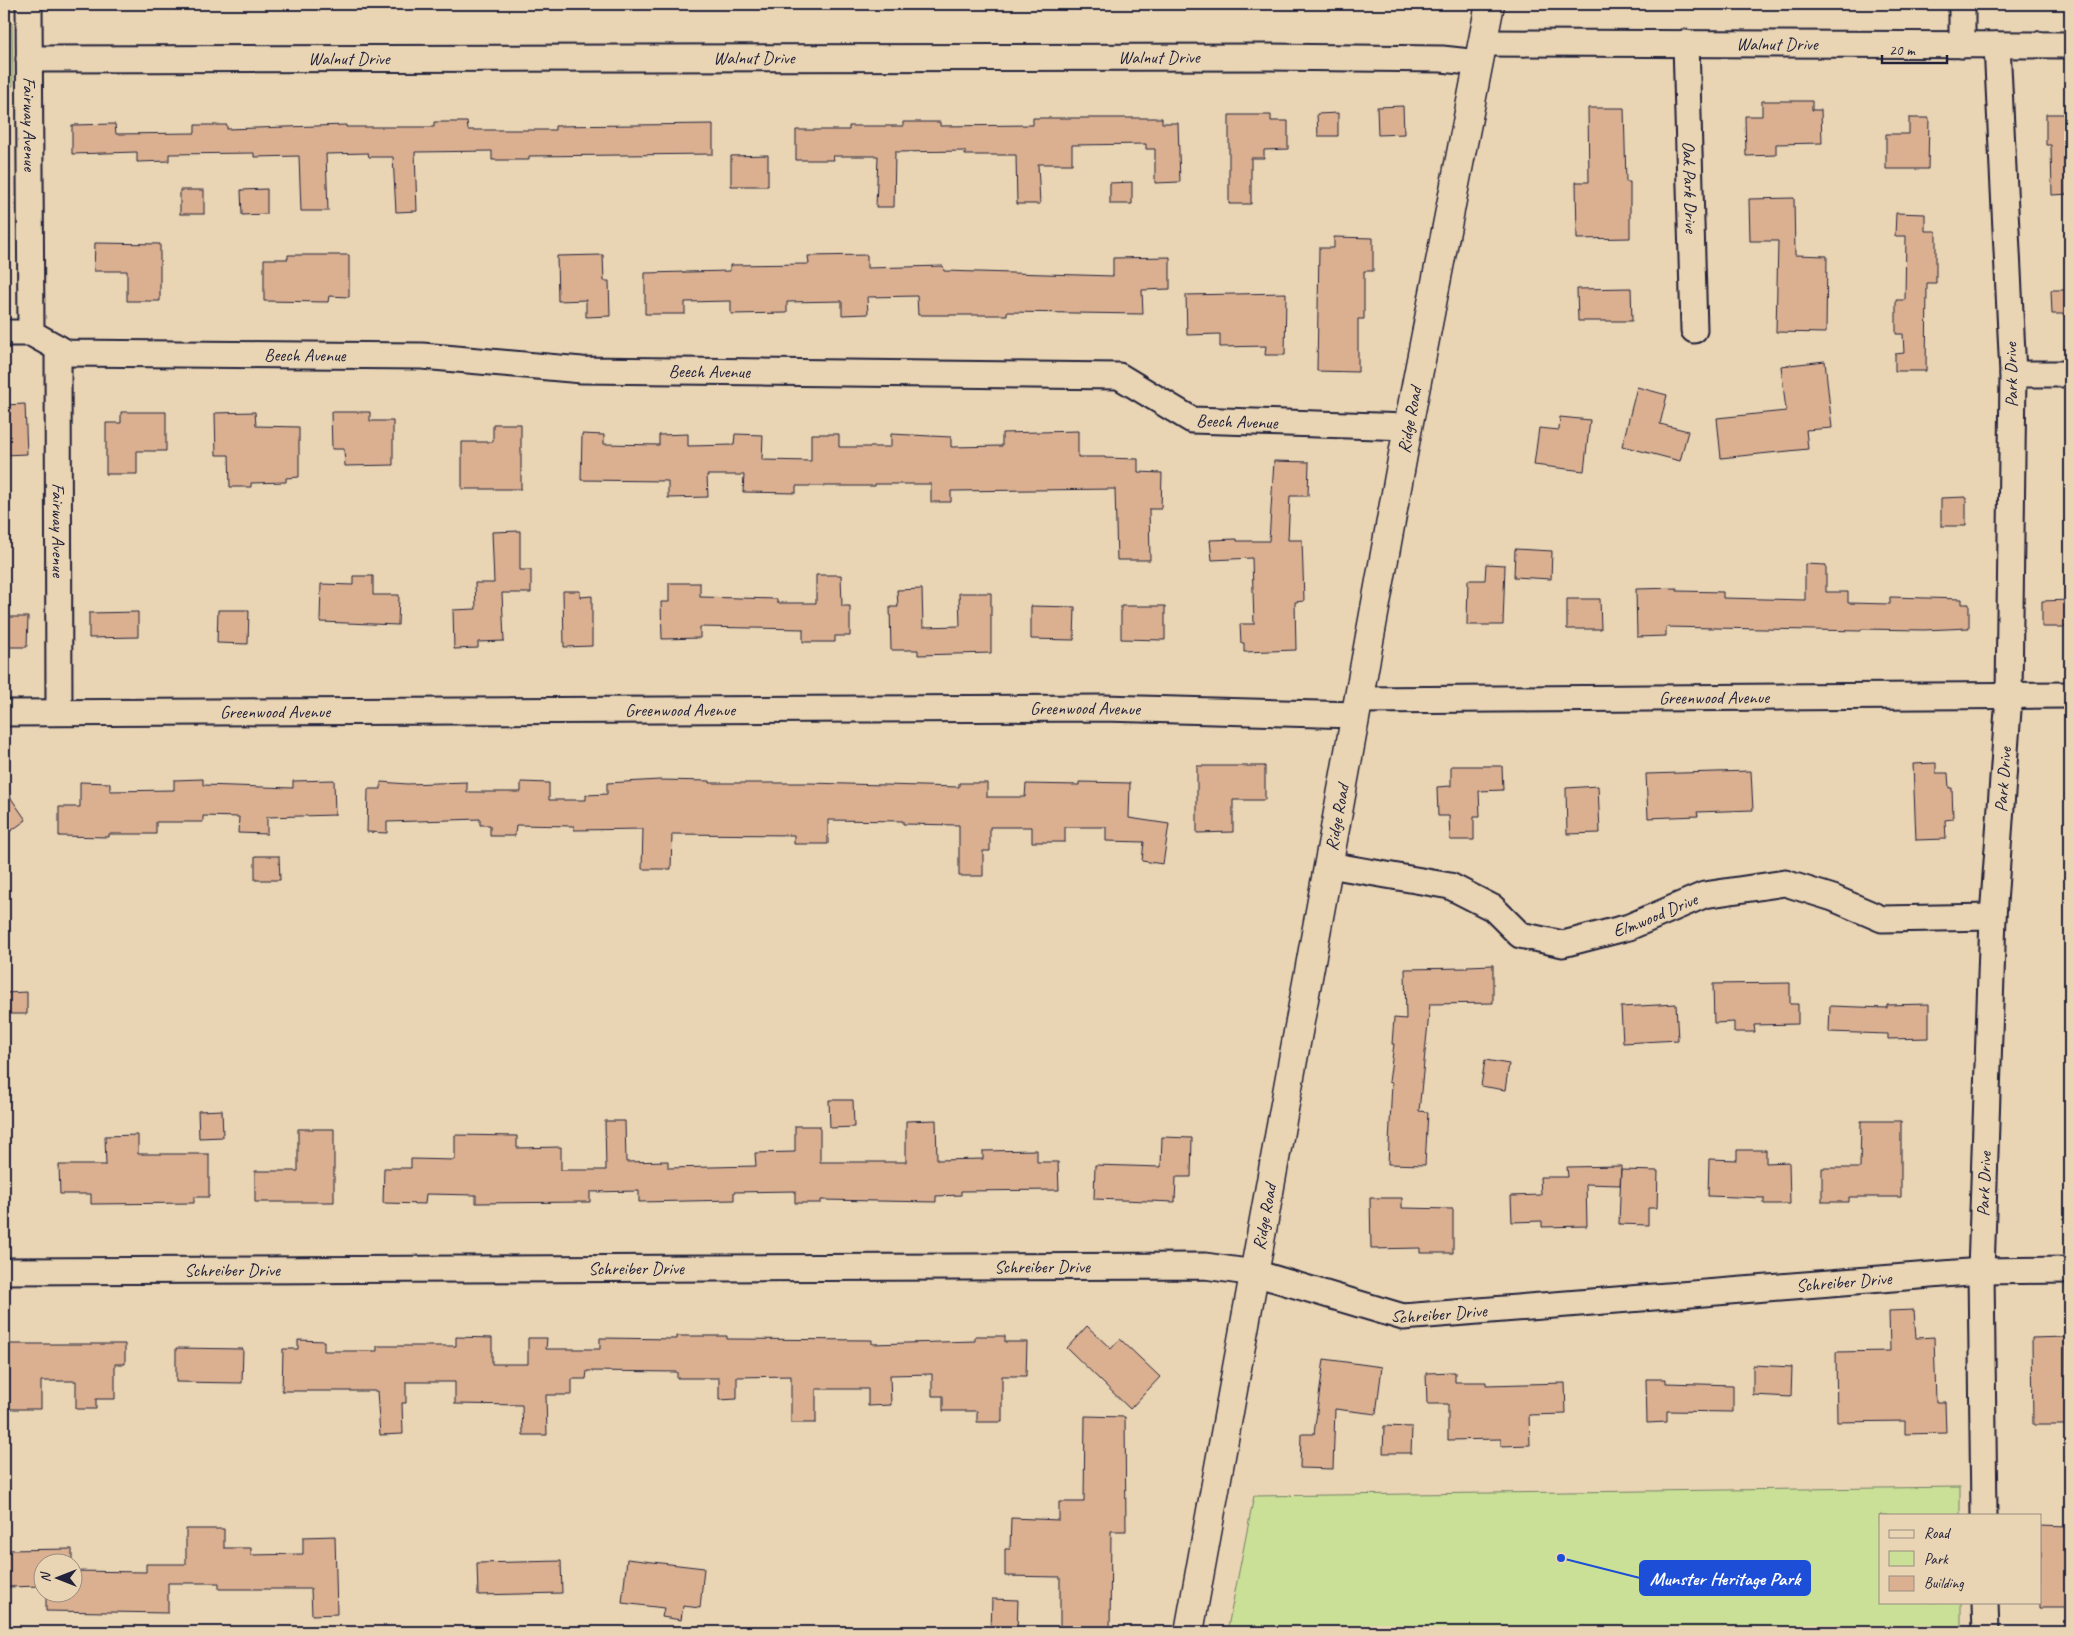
<svg xmlns="http://www.w3.org/2000/svg" width="2074" height="1636" viewBox="0 0 2074 1636" font-family="Caveat,sans-serif">
  <style>
    .green { fill: #c9e096; stroke: #768168 }
    .building { fill: #dab091; stroke: #22223b }
    .lines { fill: none; stroke-linecap: round; stroke-linejoin: round }
    .minor-casing { stroke: #22223b; stroke-width: 29 }
    .primary-casing { stroke: #22223b; stroke-width: 31 }
    .minor { stroke: #e9d4b3; stroke-width: 25 }
    .primary { stroke: #e9d4b3; stroke-width: 28 }
    .labels { text-anchor: middle; dominant-baseline: central; stroke-width: 4; stroke-linejoin: round; paint-order: stroke }
    .street-label { font-size: 18px; fill: #22223b; stroke: #e9d4b3 }
    .leader { fill: none; stroke: #1d4ed8; stroke-width: 2 }
    .callout-dot { fill: #1d4ed8; stroke: #e9d4b3; stroke-width: 2 }
    .callout { fill: #1d4ed8; stroke: #1d4ed8; stroke-width: 2 }
    .callout-label { font-size: 19px; text-anchor: middle; font-weight: bold; fill: #fff }
  </style>
  <rect width="100%" height="100%" fill="#e9d4b3"/>
  <filter id="ink" filterUnits="userSpaceOnUse"><feTurbulence type="fractalNoise" baseFrequency=".02" numOctaves="2"/><feDisplacementMap in="SourceGraphic" scale="10" xChannelSelector="R" yChannelSelector="G"/><feConvolveMatrix kernelMatrix="1 2 1 2 8 2 1 2 1" color-interpolation-filters="sRGB"/></filter>
  <g filter="url(#ink)">
    <g class="green">
      <polygon points="4,23 12,23 13,86 4,86"/>
      <polygon points="1960,1487 1960,1515 1880,1515 1880,1602 1961,1602 1961,1632 1227,1632 1254,1496"/>
    </g>
    <g class="building">
      <polygon points="1762,101 1812,101 1812,110 1821,110 1822,143 1776,144 1776,155 1746,156 1745,116 1762,116"/>
      <polygon points="1403,106 1404,134 1378,135 1377,107"/>
      <polygon points="1588,108 1624,108 1626,182 1630,182 1630,238 1577,239 1576,182 1589,182"/>
      <polygon points="1338,113 1338,136 1318,136 1317,114"/>
      <polygon points="2046,114 2070,114 2070,194 2052,195 2051,145 2046,145"/>
      <polygon points="1229,115 1271,115 1271,121 1288,121 1288,149 1264,150 1264,158 1251,158 1251,204 1229,204"/>
      <polygon points="1033,118 1162,118 1162,123 1178,123 1180,182 1155,183 1155,149 1146,149 1146,144 1072,145 1072,164 1038,164 1040,204 1017,204 1016,155 965,155 965,151 895,152 894,207 876,207 878,156 833,156 834,160 796,160 796,130 849,130 849,126 903,126 903,122 940,122 940,126 1033,125"/>
      <polygon points="1909,118 1929,118 1928,169 1886,169 1886,134 1909,134"/>
      <polygon points="434,122 467,122 468,130 555,130 555,126 713,124 713,154 529,156 529,160 492,160 492,151 415,152 417,211 396,212 393,157 369,157 368,153 326,154 328,211 301,211 299,156 254,157 254,153 169,154 169,161 137,162 137,152 72,154 72,125 115,124 116,134 195,133 195,125 227,125 227,129 346,125 346,127 434,127"/>
      <polygon points="768,155 768,186 731,186 731,156"/>
      <polygon points="1132,182 1132,204 1110,204 1110,183"/>
      <polygon points="267,189 267,214 242,215 241,190"/>
      <rect x="180" y="190" width="24" height="24"/>
      <polygon points="1794,198 1795,255 1827,256 1826,333 1776,332 1778,241 1750,241 1749,199"/>
      <polygon points="1896,213 1925,214 1925,231 1936,231 1936,283 1927,283 1926,371 1895,371 1895,354 1904,353 1903,334 1896,334 1896,300 1905,300 1906,236 1895,236"/>
      <polygon points="1334,237 1373,238 1373,271 1364,271 1364,319 1358,319 1358,372 1317,371 1319,248 1334,248"/>
      <polygon points="95,243 160,244 160,301 127,301 127,271 94,271"/>
      <polygon points="288,255 349,255 349,297 329,296 328,302 264,301 264,259 288,259"/>
      <polygon points="603,255 604,281 609,281 610,316 586,317 586,300 558,301 557,256"/>
      <polygon points="867,255 867,268 943,266 944,271 1113,276 1113,258 1170,257 1170,289 1142,290 1143,314 1007,312 1007,315 918,315 917,296 867,297 868,314 842,315 842,301 787,302 787,313 731,314 731,301 685,302 685,314 645,314 645,273 730,271 730,265 809,264 808,256"/>
      <polygon points="1631,288 1632,321 1578,321 1577,289"/>
      <polygon points="2051,290 2070,290 2070,314 2052,314"/>
      <polygon points="1286,293 1285,355 1265,355 1266,346 1220,347 1220,334 1187,335 1186,295"/>
      <polygon points="1825,361 1832,428 1806,430 1808,449 1721,458 1717,418 1786,411 1781,366"/>
      <polygon points="1637,387 1667,395 1660,424 1688,431 1680,461 1622,446"/>
      <polygon points="25,404 27,454 4,455 4,405"/>
      <polygon points="121,412 166,412 166,451 137,451 137,474 106,474 106,423 121,423"/>
      <polygon points="255,412 256,426 299,427 299,477 286,478 286,482 251,483 251,487 230,487 229,455 216,455 215,413"/>
      <polygon points="331,412 370,412 370,421 393,421 393,465 345,466 344,449 332,449"/>
      <polygon points="1560,417 1590,420 1584,471 1534,465 1539,428 1559,430"/>
      <polygon points="493,424 521,424 521,489 462,489 462,442 493,442"/>
      <polygon points="1078,431 1078,457 1105,457 1105,458 1138,459 1138,472 1162,473 1161,509 1149,509 1150,560 1117,560 1115,489 951,491 951,502 931,502 931,484 875,484 875,486 796,486 796,493 743,492 744,475 707,475 708,497 668,498 668,481 581,480 582,434 604,435 604,444 659,445 659,435 688,434 688,446 734,445 735,434 763,435 762,460 811,461 811,434 839,434 839,447 891,447 891,434 951,437 951,447 1002,446 1002,433"/>
      <polygon points="1274,461 1309,462 1308,496 1290,496 1288,540 1302,540 1304,601 1295,602 1296,650 1244,652 1244,643 1241,643 1240,624 1254,624 1252,558 1212,560 1210,540 1237,539 1237,541 1269,541"/>
      <polygon points="1966,497 1966,526 1941,526 1941,498"/>
      <polygon points="520,531 520,570 531,570 531,593 502,593 504,641 478,642 478,648 454,649 453,610 476,609 475,583 494,583 492,532"/>
      <polygon points="1515,549 1552,551 1551,579 1514,577"/>
      <polygon points="1486,564 1505,565 1503,625 1467,625 1468,580 1485,580"/>
      <polygon points="1805,564 1826,565 1826,592 1848,592 1848,603 1890,604 1890,597 1962,599 1962,604 1969,604 1969,628 1924,630 1861,629 1861,631 1666,627 1666,636 1637,637 1636,589 1677,588 1677,591 1723,592 1723,598 1805,600"/>
      <polygon points="816,575 841,575 842,606 850,606 850,636 835,636 835,642 803,642 803,629 700,627 700,638 662,639 661,602 669,602 669,583 700,583 700,597 777,599 777,603 816,603"/>
      <polygon points="353,576 373,576 373,595 399,595 398,625 320,622 321,584 353,585"/>
      <polygon points="922,589 923,627 960,626 959,593 991,593 991,653 918,655 918,650 891,650 890,607 898,607 897,590"/>
      <polygon points="563,591 580,591 580,597 592,596 592,646 564,647"/>
      <polygon points="1567,599 1600,599 1601,629 1567,629"/>
      <polygon points="2070,600 2070,627 2042,627 2042,601"/>
      <polygon points="1031,606 1075,607 1074,640 1031,639"/>
      <polygon points="1121,606 1165,606 1165,640 1121,639"/>
      <polygon points="218,610 249,610 248,644 217,643"/>
      <polygon points="138,612 138,637 89,638 89,613"/>
      <polygon points="4,617 28,617 27,647 4,647"/>
      <polygon points="1936,763 1936,773 1948,773 1949,788 1952,788 1953,819 1945,820 1946,839 1916,840 1913,764"/>
      <polygon points="1197,766 1265,766 1265,800 1233,800 1233,832 1197,833"/>
      <polygon points="1451,766 1502,766 1503,790 1479,791 1480,817 1474,817 1474,840 1450,840 1449,816 1438,816 1437,787 1451,786"/>
      <polygon points="1751,771 1753,810 1697,812 1698,816 1648,818 1646,774"/>
      <polygon points="203,779 203,785 293,788 293,781 334,780 335,815 267,817 267,834 238,833 239,817 203,816 203,822 156,822 156,834 109,834 109,837 59,836 59,807 80,807 80,782 110,783 110,791 174,790 174,780"/>
      <polygon points="660,780 710,781 710,783 809,783 959,787 959,783 987,783 987,797 1025,797 1026,784 1079,785 1079,782 1130,783 1129,818 1169,824 1163,864 1142,861 1144,842 1106,841 1106,827 1065,827 1065,842 1032,842 1032,827 990,827 990,851 983,851 983,876 959,876 959,825 903,824 903,821 828,820 828,844 794,844 794,835 672,834 671,869 642,869 643,829 574,830 574,826 516,825 515,836 490,836 490,825 480,825 480,819 387,822 387,833 367,832 368,789 381,789 381,782 407,784 467,782 467,792 521,792 521,782 549,783 549,800 586,800 586,795 607,794 607,783"/>
      <polygon points="1598,786 1600,833 1567,834 1566,788"/>
      <polygon points="4,788 26,820 4,836"/>
      <polygon points="255,856 279,856 280,880 255,880"/>
      <polygon points="1493,965 1493,1003 1430,1004 1419,1111 1428,1112 1425,1165 1388,1164 1392,1083 1389,1082 1394,1044 1392,1044 1394,1018 1406,1019 1405,969 1467,968 1467,966"/>
      <polygon points="1790,983 1790,1004 1798,1004 1798,1024 1754,1025 1755,1032 1734,1032 1734,1022 1714,1023 1713,984"/>
      <polygon points="27,992 27,1014 4,1014 4,993"/>
      <polygon points="1676,1004 1678,1040 1623,1043 1621,1007"/>
      <polygon points="1929,1004 1929,1038 1888,1039 1888,1034 1829,1032 1830,1006 1887,1008 1887,1005"/>
      <polygon points="1485,1060 1509,1064 1505,1090 1481,1086"/>
      <polygon points="829,1100 853,1100 854,1127 830,1128"/>
      <polygon points="222,1110 223,1137 199,1138 198,1111"/>
      <polygon points="936,1120 937,1160 983,1159 983,1151 1037,1150 1037,1162 1058,1162 1059,1190 961,1191 961,1195 936,1196 936,1202 821,1200 821,1203 795,1203 795,1191 734,1192 734,1200 639,1202 639,1191 590,1192 590,1202 476,1203 476,1195 426,1194 425,1204 383,1203 384,1168 411,1168 411,1159 455,1160 455,1135 517,1136 517,1148 561,1147 561,1170 606,1170 605,1121 625,1121 626,1162 668,1161 668,1168 756,1166 755,1153 795,1152 795,1126 820,1126 820,1162 906,1162 906,1121"/>
      <polygon points="1861,1121 1901,1121 1901,1197 1849,1197 1849,1202 1822,1202 1822,1168 1860,1168"/>
      <polygon points="298,1129 334,1129 334,1202 255,1202 255,1171 298,1171"/>
      <polygon points="138,1135 138,1154 209,1154 209,1197 194,1197 194,1203 91,1204 91,1194 60,1194 59,1165 106,1165 105,1136"/>
      <polygon points="1162,1137 1192,1138 1191,1177 1176,1177 1175,1202 1094,1199 1095,1165 1161,1167"/>
      <polygon points="1737,1150 1766,1150 1766,1163 1789,1162 1790,1204 1764,1204 1764,1198 1708,1196 1709,1159 1737,1160"/>
      <polygon points="1621,1166 1620,1185 1586,1184 1587,1226 1542,1227 1542,1221 1512,1222 1511,1196 1541,1195 1540,1177 1568,1177 1567,1167"/>
      <polygon points="1621,1170 1658,1171 1657,1208 1648,1208 1648,1225 1619,1224"/>
      <polygon points="1370,1198 1402,1198 1402,1208 1453,1209 1453,1253 1420,1253 1420,1248 1371,1249"/>
      <polygon points="1914,1310 1916,1338 1934,1337 1936,1402 1945,1402 1946,1433 1905,1434 1905,1421 1837,1422 1836,1352 1890,1351 1889,1311"/>
      <polygon points="1087,1326 1111,1349 1120,1339 1160,1377 1130,1409 1067,1348"/>
      <polygon points="677,1336 727,1336 727,1339 872,1340 872,1344 975,1341 975,1336 1005,1336 1005,1342 1027,1342 1026,1376 1002,1376 1002,1422 977,1422 977,1411 943,1411 943,1396 932,1396 932,1374 890,1375 891,1405 868,1406 868,1389 816,1389 816,1423 791,1423 791,1376 737,1377 737,1399 719,1400 719,1378 677,1378 677,1372 587,1371 586,1379 572,1379 572,1395 546,1395 547,1435 523,1435 522,1405 455,1404 455,1382 406,1382 406,1403 402,1403 403,1434 380,1435 377,1391 282,1391 283,1349 298,1349 298,1340 324,1341 324,1351 377,1351 377,1346 456,1346 456,1337 492,1338 492,1364 528,1364 528,1338 547,1338 546,1349 600,1349 600,1338 677,1339"/>
      <polygon points="2066,1337 2067,1425 2033,1425 2032,1338"/>
      <polygon points="4,1344 125,1344 125,1364 115,1364 115,1399 96,1399 96,1409 76,1409 76,1381 41,1381 41,1409 8,1409 8,1371 4,1371"/>
      <polygon points="176,1348 243,1349 242,1383 176,1382"/>
      <polygon points="1324,1359 1382,1367 1376,1414 1335,1409 1333,1469 1300,1468 1301,1434 1314,1434"/>
      <polygon points="1753,1365 1792,1367 1791,1397 1753,1395"/>
      <polygon points="1455,1372 1455,1382 1486,1382 1486,1385 1565,1383 1566,1414 1529,1415 1530,1445 1501,1446 1501,1439 1448,1440 1448,1404 1427,1404 1426,1373"/>
      <polygon points="1646,1379 1666,1379 1666,1383 1733,1385 1733,1412 1667,1411 1667,1422 1647,1423"/>
      <polygon points="1085,1416 1125,1417 1126,1531 1111,1531 1110,1632 1060,1632 1060,1577 1005,1576 1005,1549 1010,1549 1011,1518 1059,1520 1059,1502 1084,1502"/>
      <polygon points="1384,1426 1412,1427 1411,1453 1383,1453"/>
      <polygon points="2040,1526 2068,1527 2067,1608 2040,1608"/>
      <polygon points="186,1529 224,1529 224,1548 251,1548 251,1555 303,1554 303,1537 335,1536 337,1614 312,1615 311,1589 219,1589 219,1583 168,1583 168,1613 46,1611 46,1594 72,1594 72,1571 146,1572 146,1564 186,1564"/>
      <polygon points="72,1549 72,1564 42,1564 42,1586 7,1587 6,1550"/>
      <polygon points="627,1559 704,1568 700,1608 683,1606 681,1620 662,1617 664,1608 622,1603"/>
      <polygon points="561,1561 562,1593 478,1595 477,1563"/>
      <polygon points="992,1599 1018,1600 1017,1632 991,1632"/>
    </g>
    <g class="lines">
      <g class="minor-casing">
        <g id="minor">
          <path id="s1" d="M29,4L31,333"/>
          <polyline points="1962,4 1962,45"/>
          <path id="s2" d="M1483,43L2070,45"/>
          <path id="s3" d="M1686,43L1694,330"/>
          <path id="s4" d="M29,59L1268,57L1442,59L1479,63"/>
          <path id="s5" d="M4,333H31L67,353L422,356L582,370L1119,376L1192,420L1408,427"/>
          <path id="s6" d="M58,348L59,712"/>
          <polyline points="2013,374 2070,374"/>
          <path id="s7" d="M1359,700L2070,695"/>
          <path id="s8" d="M4,713L1104,708L1356,715"/>
          <path id="s9" d="M1329,865L1450,886L1493,908L1520,935L1563,944L1629,927L1704,895L1785,883L1833,898L1882,919L1993,917"/>
          <path id="s10" d="M4,1271L1205,1266L1255,1273L1403,1317L1981,1271L2070,1270"/>
          <path id="s11" d="M1984,1515L1981,1271L1993,917L2009,696L2013,374L1997,45"/>
          <polyline points="1985,1602 1986,1632"/>
        </g>
      </g>
      <g class="primary-casing">
        <g id="primary">
          <path id="s12" d="M1189,1632L1408,427L1490,4"/>
        </g>
      </g>
      <use href="#minor" class="minor"/>
      <use href="#primary" class="primary"/>
    </g>
  </g>
  <g class="labels">
    <g class="street-label">
      <text stroke="none"><textPath href="#s2" startOffset="294">Walnut Drive</textPath></text>
      <text stroke="none"><textPath href="#s4" startOffset="1130">Walnut Drive</textPath></text>
      <text stroke="none"><textPath href="#s4" startOffset="725">Walnut Drive</textPath></text>
      <text stroke="none"><textPath href="#s4" startOffset="320">Walnut Drive</textPath></text>
      <text stroke="none"><textPath href="#s1" startOffset="120">Fairway Avenue</textPath></text>
      <text stroke="none"><textPath href="#s3" startOffset="144">Oak Park Drive</textPath></text>
      <text stroke="none"><textPath href="#s5" startOffset="306">Beech Avenue</textPath></text>
      <text stroke="none"><textPath href="#s5" startOffset="711">Beech Avenue</textPath></text>
      <text transform="translate(2011 375) rotate(-91)">Park Drive</text>
      <text stroke="none"><textPath href="#s12" startOffset="1232">Ridge Road</textPath></text>
      <text stroke="none"><textPath href="#s5" startOffset="1251">Beech Avenue</textPath></text>
      <text stroke="none"><textPath href="#s6" startOffset="182">Fairway Avenue</textPath></text>
      <text stroke="none"><textPath href="#s7" startOffset="355">Greenwood Avenue</textPath></text>
      <text stroke="none"><textPath href="#s8" startOffset="1081">Greenwood Avenue</textPath></text>
      <text stroke="none"><textPath href="#s8" startOffset="676">Greenwood Avenue</textPath></text>
      <text stroke="none"><textPath href="#s8" startOffset="271">Greenwood Avenue</textPath></text>
      <text stroke="none"><textPath href="#s11" startOffset="736">Park Drive</textPath></text>
      <text stroke="none"><textPath href="#s12" startOffset="828">Ridge Road</textPath></text>
      <text stroke="none"><textPath href="#s9" startOffset="350">Elmwood Drive</textPath></text>
      <text stroke="none"><textPath href="#s11" startOffset="331">Park Drive</textPath></text>
      <text stroke="none"><textPath href="#s12" startOffset="422">Ridge Road</textPath></text>
      <text stroke="none"><textPath href="#s10" startOffset="1038">Schreiber Drive</textPath></text>
      <text stroke="none"><textPath href="#s10" startOffset="632">Schreiber Drive</textPath></text>
      <text stroke="none"><textPath href="#s10" startOffset="228">Schreiber Drive</textPath></text>
      <text stroke="none"><textPath href="#s10" startOffset="1848">Schreiber Drive</textPath></text>
      <text stroke="none"><textPath href="#s10" startOffset="1442">Schreiber Drive</textPath></text>
    </g>
  </g>
  <path class="leader" d="M1561 1558L1640 1578"/>
  <circle class="callout-dot" cx="1561" cy="1558" r="5"/>
  <rect class="callout" x="1640" y="1561" width="170" height="34" rx="5"/>
  <g class="callout-label">
    <text x="1725" y="1585">Munster Heritage Park</text>
  </g>
  <rect width="2074" height="1636" fill="none" stroke="#e9d4b3" stroke-width="20"/>
  <rect x="10" y="10" width="2054" height="1616" fill="none" stroke="#22223b" stroke-width="2" filter="url(#ink)"/>
  <rect x="1879" y="1514" width="162" height="90" fill="#e9d4b3" stroke="#998d83"/>
  <rect x="1889" y="1530" width="25" height="8" fill="#e9d4b3" stroke="#998d83"/>
  <text x="1924" y="1538" font-size="15" fill="#22223b">Road</text>
  <rect x="1889" y="1551" width="25" height="15" fill="#c9e096" stroke="#998d83"/>
  <text x="1924" y="1564" font-size="15" fill="#22223b">Park</text>
  <rect x="1889" y="1576" width="25" height="15" fill="#dab091" stroke="#998d83"/>
  <text x="1924" y="1588" font-size="15" fill="#22223b">Building</text>
  <g transform="translate(58 1578) rotate(270)"><circle r="24" fill="#e9d4b3" stroke="#998d83"/>
  <path d="M0-4L9 19L0 12L-9 19Z" fill="#22223b"/>
  <text y="-8" font-size="14" font-weight="bold" text-anchor="middle" fill="#22223b">N</text>
  </g>
  <path d="M1882 55v8h65v-8" fill="none" stroke="#22223b" stroke-width="2.5"/>
  <text x="1889" y="55" font-size="15" fill="#22223b" stroke="#e9d4b3" stroke-width="4" paint-order="stroke">20 m</text>
</svg>
